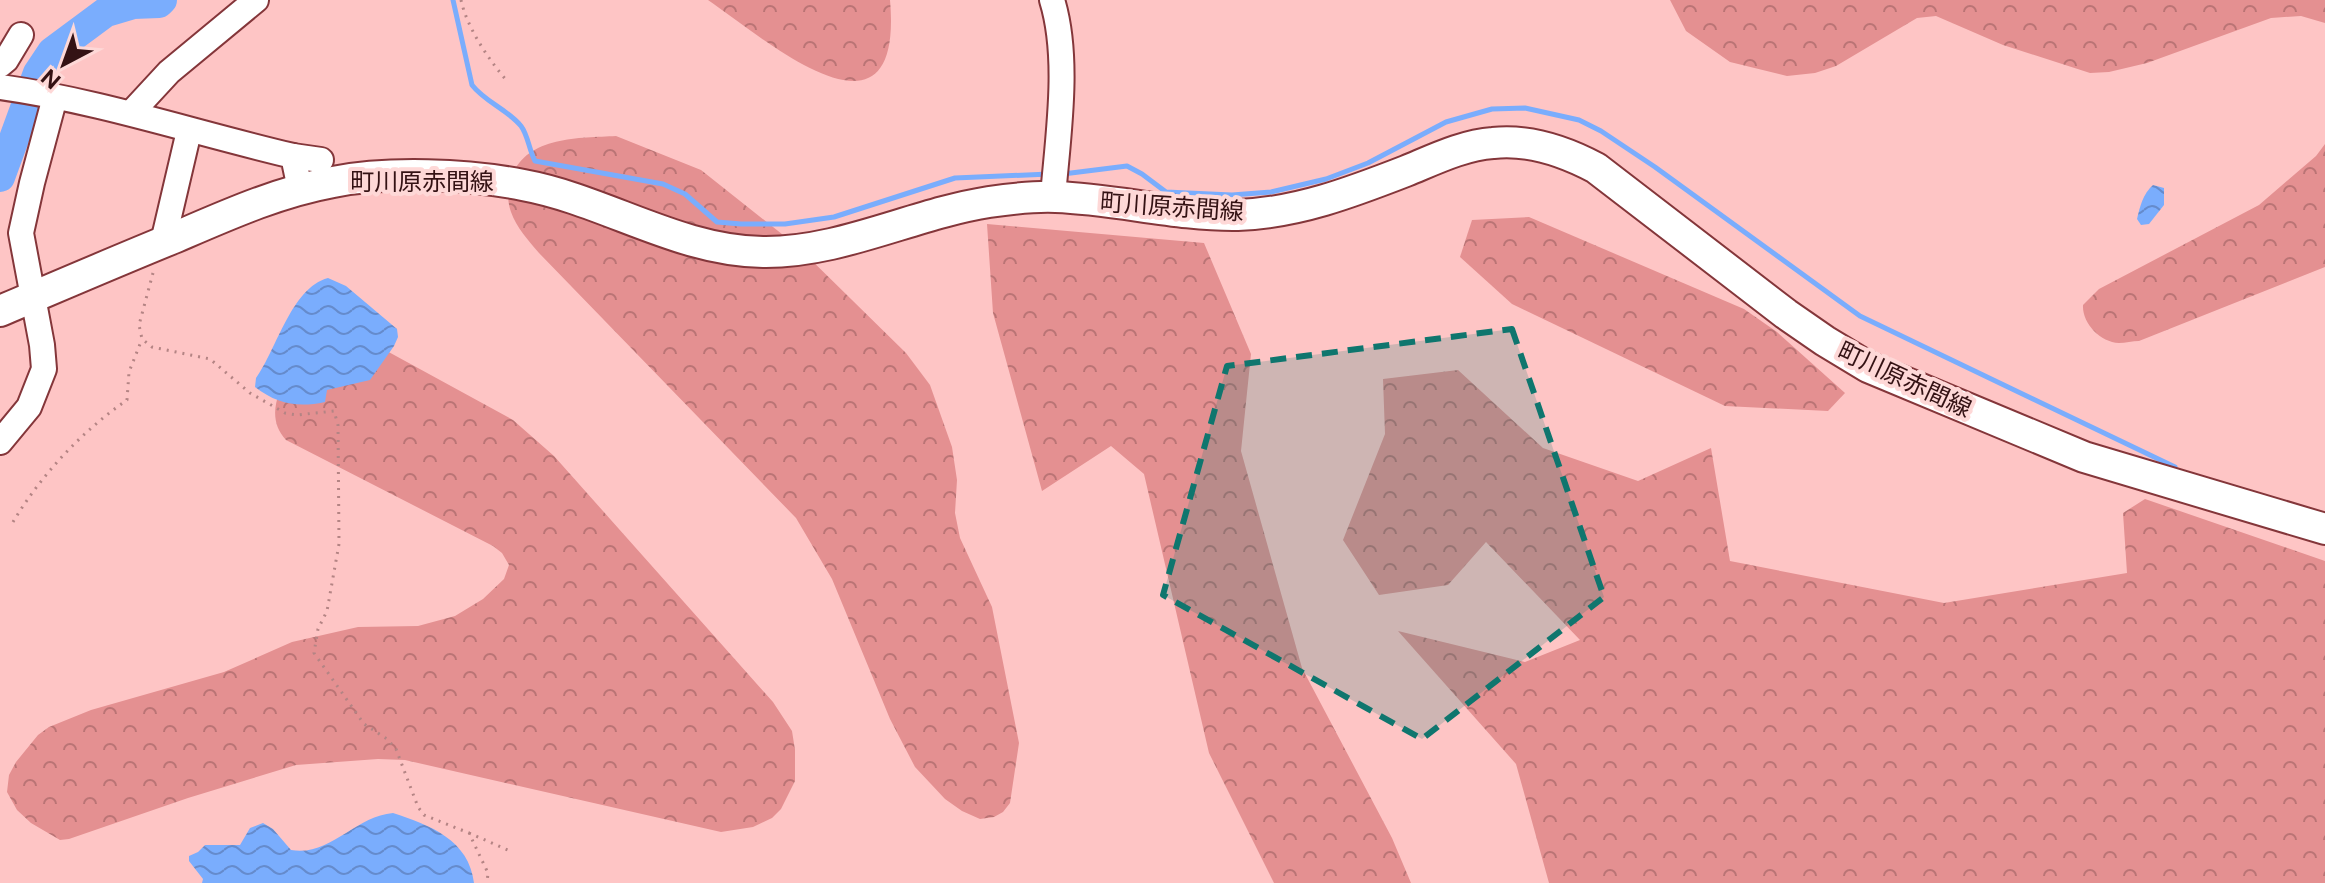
<svg xmlns="http://www.w3.org/2000/svg" width="2325" height="883" viewBox="0 0 2325 883" font-family="'Public Sans','Noto Sans JP',sans-serif">
  <style>
    .forest { fill: url(#forest-crowns) }
    .water { fill: url(#water-waves) }
    .lines { fill: none; stroke-linecap: round; stroke-linejoin: round }
    .stream { stroke: #7aadfd; stroke-width: 5 }
    .river { stroke: #7aadfd; stroke-width: 30 }
    .minor-casing { stroke: #84363a; stroke-width: 28 }
    .major-casing { stroke: #84363a; stroke-width: 34 }
    .path { stroke: #b48484; stroke-width: 3; stroke-dasharray: 2 6; stroke-linecap: butt }
    .minor { stroke: #fff; stroke-width: 24 }
    .major { stroke: #fff; stroke-width: 30 }
    .marked { fill: #0f766e; fill-opacity: 0.2; stroke: #0f766e; stroke-width: 6; stroke-dasharray: 16 10; stroke-linejoin: round }
    .labels { text-anchor: middle; dominant-baseline: central; stroke-width: 8; stroke-linejoin: round; paint-order: stroke }
    .street-label { font-size: 24px; fill: #341214; stroke: #fed8d7 }
  </style>
  <defs>
    <pattern id="forest-crowns" width="20" height="18" patternUnits="userSpaceOnUse" patternTransform="scale(2)"><rect width="20" height="18" fill="#e49091"/><path d="M2 6a3 3 0 1 1 6 0M12 15a3 3 0 1 1 6 0" fill="none" stroke="#ba7475"/></pattern>
    <pattern id="water-waves" width="16" height="10" patternUnits="userSpaceOnUse" patternTransform="scale(2)"><rect width="16" height="10" fill="#7aadfd"/><path d="M0 5q4-4 8 0t8 0" fill="none" stroke="#658bcc"/></pattern>
  </defs>
  <rect width="100%" height="100%" fill="#fec5c5"/>
  <g class="forest">
    <path d="M708,0H890C904,161 765,39 708,0Z"/>
    <polygon points="1670,0 2325,0 2325,23 2301,16 2271,18 2147,63 2109,72 2090,73 2003,45 1936,16 1917,18 1836,66 1815,73 1787,76 1730,62 1686,31"/>
    <path d="M616,136L701,170L797,246L906,353L930,385L952,447L957,480L955,513L960,538L992,607L1019,743L1010,803L1003,812L994,817L980,819L962,811L945,799L915,767L890,719L832,579L796,518L539,253C529,241 516,227 511,212C507,201 507,187 512,176C527,136 580,138 616,136Z"/>
    <path d="M2325,144V267L2139,341C2133,341 2125,343 2119,343C2100,342 2082,323 2083,305L2099,289L2259,205L2316,156Z"/>
    <polygon points="1529,217 1744,309 1777,332 1845,393 1828,411 1725,406 1512,304 1460,257 1472,220"/>
    <polygon points="987,224 1204,243 1251,354 1241,451 1302,668 1392,838 1411,883 1274,883 1209,753 1144,474 1111,446 1042,491 993,313"/>
    <path d="M374,344L513,420L554,456L773,702L792,731L795,750V781L781,809L772,818L753,827L721,832L405,760L378,759L296,765L188,798L69,839L60,840L31,823L17,810L7,792L9,775L16,762L38,735L49,727L91,710L224,672L292,642L358,627L418,626L455,616L483,599L504,579L509,565L502,553L493,546L286,440C273,426 273,410 279,393Z"/>
    <polygon points="1458,370 1543,448 1638,481 1711,448 1730,561 1944,603 2127,573 2123,513 2145,499 2325,561 2325,883 1549,883 1516,764 1398,631 1525,662 1580,640 1486,542 1448,585 1379,595 1343,540 1385,434 1383,379"/>
  </g>
  <g class="water">
    <path d="M2153,185L2164,188V205L2149,224L2141,225L2137,219C2140,206 2143,194 2153,185Z"/>
    <path d="M328,278L346,286L397,329L398,337L394,346L370,380L327,390L325,402C298,408 277,404 255,387L256,378C277,349 291,288 328,278Z"/>
    <path d="M393,813C430,825 469,840 474,883H202L203,879L189,861V856L198,852L205,845H240L250,828L263,823L273,829L291,850C330,857 355,816 393,813Z"/>
  </g>
  <g class="lines">
    <g class="stream">
      <path d="M453,0L472,85C485,102 507,109 521,126C528,135 529,150 535,161L663,184L685,194L717,222L741,224H785L834,217L955,178L1049,174"/>
      <polyline points="1063,174 1127,166 1142,174 1166,192 1232,195 1271,192 1326,179 1368,163 1446,122 1492,109 1525,108 1579,120 1601,131 1655,167 1860,316 2175,467"/>
    </g>
    <polyline class="river" points="0,177 38,73 52,52 106,12 133,4 159,3 162,0"/>
    <g class="minor-casing">
      <g id="minor">
        <path d="M1052,0C1070,58 1058,136 1053,196"/>
        <polyline points="0,65 6,60 21,35"/>
        <path d="M0,87C100,101 195,133 293,156L300,189"/>
        <polyline points="132,112 169,72 256,0"/>
        <polyline points="293,156 321,160"/>
        <polyline points="163,242 189,131"/>
        <polyline points="0,442 29,407 44,369 42,345 21,233 32,183 55,97"/>
      </g>
    </g>
    <g class="major-casing">
      <path id="major" d="M0,311C59,286 117,261 176,237C227,215 278,192 333,182C388,171 468,174 523,185C605,200 678,251 763,252C840,253 913,214 989,202C1010,199 1035,196 1056,197C1116,199 1177,216 1238,215C1297,213 1352,192 1406,171C1433,160 1463,145 1493,143C1529,139 1564,151 1596,168L1786,314L1825,341L1868,367L2084,457L2325,529"/>
    </g>
    <g class="path">
      <path d="M461,0C467,28 489,60 507,81"/>
      <polyline points="153,273 139,325 142,339 152,347 210,359 250,393 285,413 297,415 334,411 338,425 339,544 327,611 318,629 314,653 364,724 387,739 396,749 418,807 424,815 469,833 488,873 487,883"/>
      <path d="M13,522C41,475 82,431 127,400L129,372L142,339"/>
      <polyline points="469,833 510,851"/>
    </g>
    <use href="#minor" class="minor"/>
    <use href="#major" class="major"/>
  </g>
  <path class="marked" d="M1512,329L1604,597L1422,739L1163,595L1227,366Z"/>
  <g class="labels">
    <g class="street-label">
      <text x="422" y="181">町川原赤間線</text>
      <text transform="translate(1172 206) rotate(4)">町川原赤間線</text>
      <text transform="translate(1905 379) rotate(25)">町川原赤間線</text>
    </g>
  </g>
  <g transform="translate(64 64) rotate(221)" stroke="#fed8d7" stroke-width="6" paint-order="stroke">
  <path d="M0-6L14 30L0 20L-14 30Z" fill="#341214"/>
  <text y="-12" font-size="22" font-weight="bold" text-anchor="middle" fill="#341214">N</text>
  </g>
</svg>
